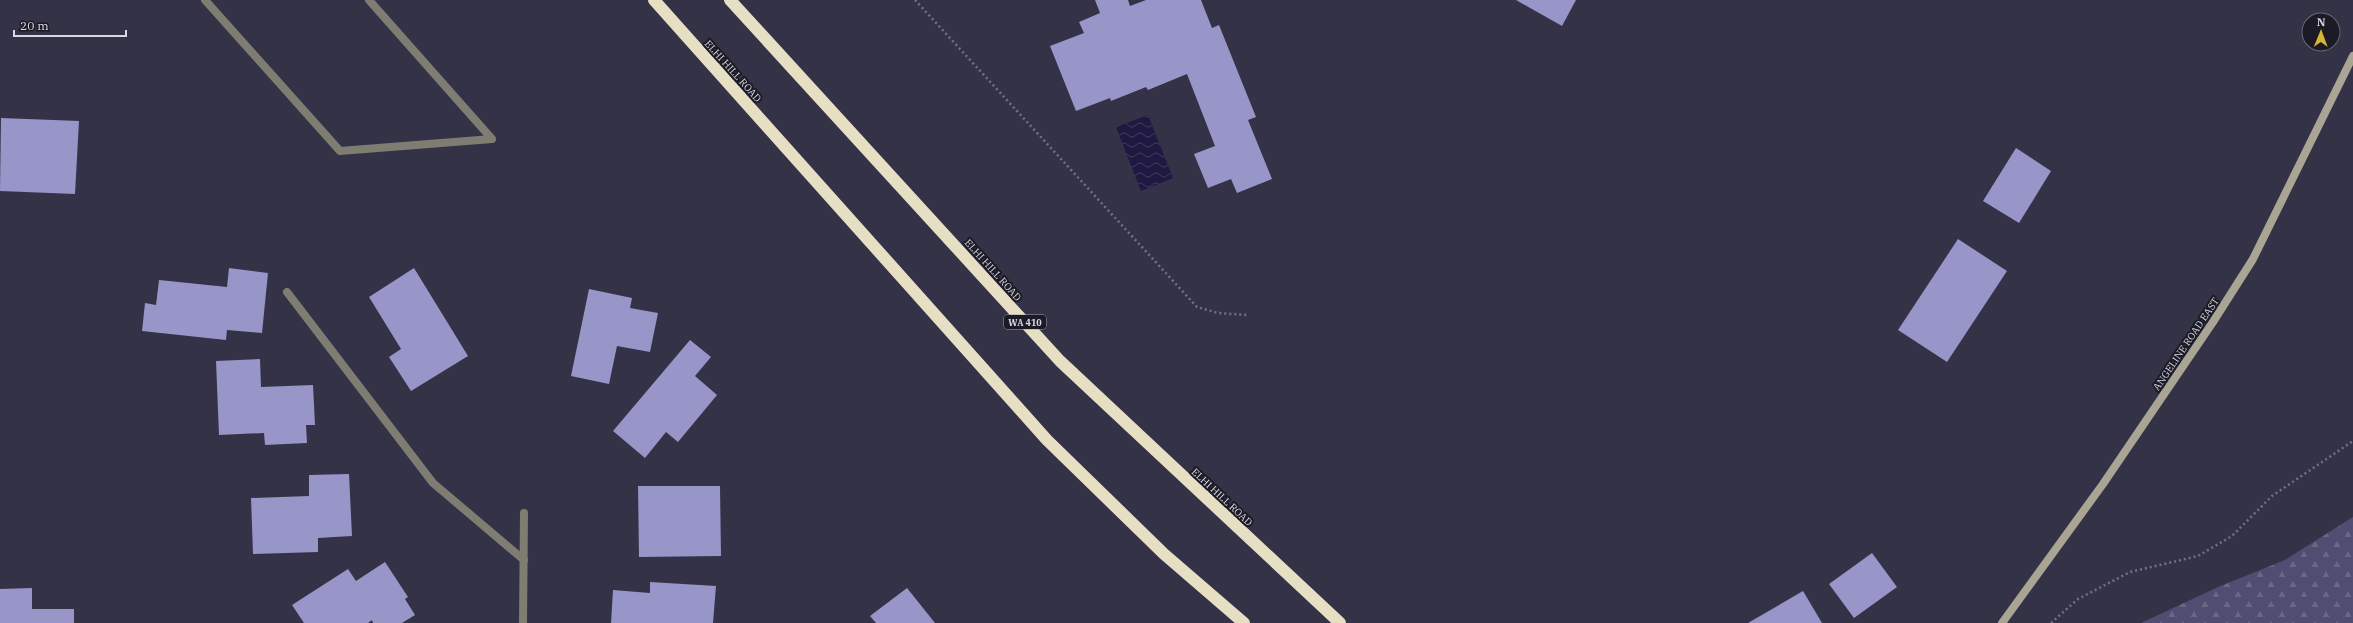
<svg xmlns="http://www.w3.org/2000/svg" width="2353" height="623" viewBox="0 0 2353 623" font-family="'IBM Plex Serif',serif">
  <style>
    .forest { fill: url(#forest-firs) }
    .water { fill: url(#water-waves) }
    .building { fill: #9895c8 }
    .lines { fill: none; stroke-linecap: round; stroke-linejoin: round }
    .path { stroke: #737284; stroke-width: 2.5; stroke-dasharray: 2 3; stroke-linecap: butt }
    .lane { stroke: #7f7c72; stroke-width: 8 }
    .street { stroke: #7f7c72; stroke-width: 8 }
    .secondary { stroke: #a9a493; stroke-width: 8 }
    .highway { stroke: #e6dfc4; stroke-width: 12 }
    .labels { text-anchor: middle; dominant-baseline: central; stroke-width: 4; stroke-linejoin: round; paint-order: stroke }
    .shield { fill: #1c1b25; stroke: #a0a0ac; stroke-width: 1 }
    .shield-label { font-size: 9px; font-weight: bold; fill: #d9d9e6 }
    .street-label { font-size: 10px; fill: #d9d9e6; stroke: #1c1b25 }
  </style>
  <defs>
    <pattern id="forest-firs" width="22" height="20" patternUnits="userSpaceOnUse"><rect width="22" height="20" fill="#504d72"/><path d="M5 1l3.5 6h-7zM16 11l3.5 6h-7z" fill="#696686"/></pattern>
    <pattern id="water-waves" width="16" height="10" patternUnits="userSpaceOnUse"><rect width="16" height="10" fill="#1f1941"/><path d="M0 5q4-4 8 0t8 0" fill="none" stroke="#3f3a5c"/></pattern>
  </defs>
  <rect width="100%" height="100%" fill="#333247"/>
  <polygon class="forest" points="2353,517 2353,623 2141,623 2218,587 2285,560"/>
  <polygon class="water" points="1148,115 1173,178 1141,191 1116,127"/>
  <g class="building">
    <polygon points="1095,0 1128,0 1130,6 1146,0 1201,0 1212,28 1219,25 1256,117 1248,120 1272,179 1237,193 1231,179 1208,188 1194,154 1215,146 1187,74 1148,90 1146,87 1111,101 1110,98 1076,111 1050,46 1084,33 1079,22 1100,13"/>
    <polygon points="1516,0 1576,0 1562,26"/>
    <polygon points="1,118 79,121 75,194 0,191"/>
    <polygon points="2016,148 2051,171 2019,223 1983,201"/>
    <polygon points="1958,239 2007,271 1947,362 1898,330"/>
    <polygon points="229,268 268,273 262,333 227,330 226,340 142,331 145,303 156,305 159,280 227,287"/>
    <polygon points="414,268 468,356 411,391 389,357 401,349 369,297"/>
    <polygon points="589,289 632,298 630,308 658,313 650,352 617,346 609,384 571,376"/>
    <polygon points="690,340 711,357 695,376 717,395 678,442 666,432 645,458 613,431"/>
    <polygon points="260,359 261,387 313,385 315,425 306,425 307,443 265,445 264,433 219,435 216,361"/>
    <polygon points="349,474 352,536 318,538 318,552 253,554 251,498 309,496 309,475"/>
    <polygon points="638,486 720,486 721,556 639,557"/>
    <polygon points="1872,553 1897,587 1854,618 1829,584"/>
    <polygon points="385,562 408,597 405,599 415,615 402,623 373,623 372,620 368,623 304,623 292,605 348,569 356,581"/>
    <polygon points="650,582 716,586 713,623 611,623 613,590 650,593"/>
    <polygon points="32,588 32,609 74,609 74,623 0,623 0,589"/>
    <polygon points="907,588 935,623 876,623 870,616"/>
    <polygon points="1803,591 1822,623 1748,623"/>
  </g>
  <g class="lines">
    <g class="path">
      <polyline points="915,0 1197,307 1218,313 1247,315"/>
      <polyline points="2051,623 2078,599 2130,572 2198,556 2232,536 2272,496 2353,441"/>
    </g>
    <g class="lane">
      <polyline points="205,0 340,151 492,139 369,0"/>
      <polyline points="287,292 433,483 524,560"/>
    </g>
    <polyline class="street" points="523,623 524,513"/>
    <polyline class="secondary" points="2002,623 2103,484 2213,322 2253,259 2353,56"/>
    <g class="highway">
      <polyline points="654,0 1047,440 1164,554 1244,623"/>
      <polyline points="730,0 1060,361 1340,623"/>
    </g>
  </g>
  <g class="labels">
    <rect class="shield" x="1004" y="315" width="42" height="14" rx="3"/>
    <g class="shield-label">
      <text x="1025" y="322">WA 410</text>
    </g>
    <g class="street-label">
      <text transform="translate(733 71) rotate(48)">ELHI HILL ROAD</text>
      <text transform="translate(993 270) rotate(48)">ELHI HILL ROAD</text>
      <text transform="translate(2186 344) rotate(-56)">ANGELINE ROAD EAST</text>
      <text transform="translate(1222 497) rotate(43)">ELHI HILL ROAD</text>
    </g>
  </g>
  <g transform="translate(2321 32) rotate(1)"><circle r="19" fill="#1c1b25" stroke="#686772"/>
  <path d="M0-3L7 15L0 10L-7 15Z" fill="#d6b534"/>
  <text y="-6" font-size="11" font-weight="bold" text-anchor="middle" fill="#d9d9e6">N</text>
  </g>
  <path d="M14 30v6h112v-6" fill="none" stroke="#d9d9e6" stroke-width="2"/>
  <text x="20" y="30" font-size="12" fill="#d9d9e6" stroke="#1c1b25" stroke-width="3" paint-order="stroke">20 m</text>
</svg>
